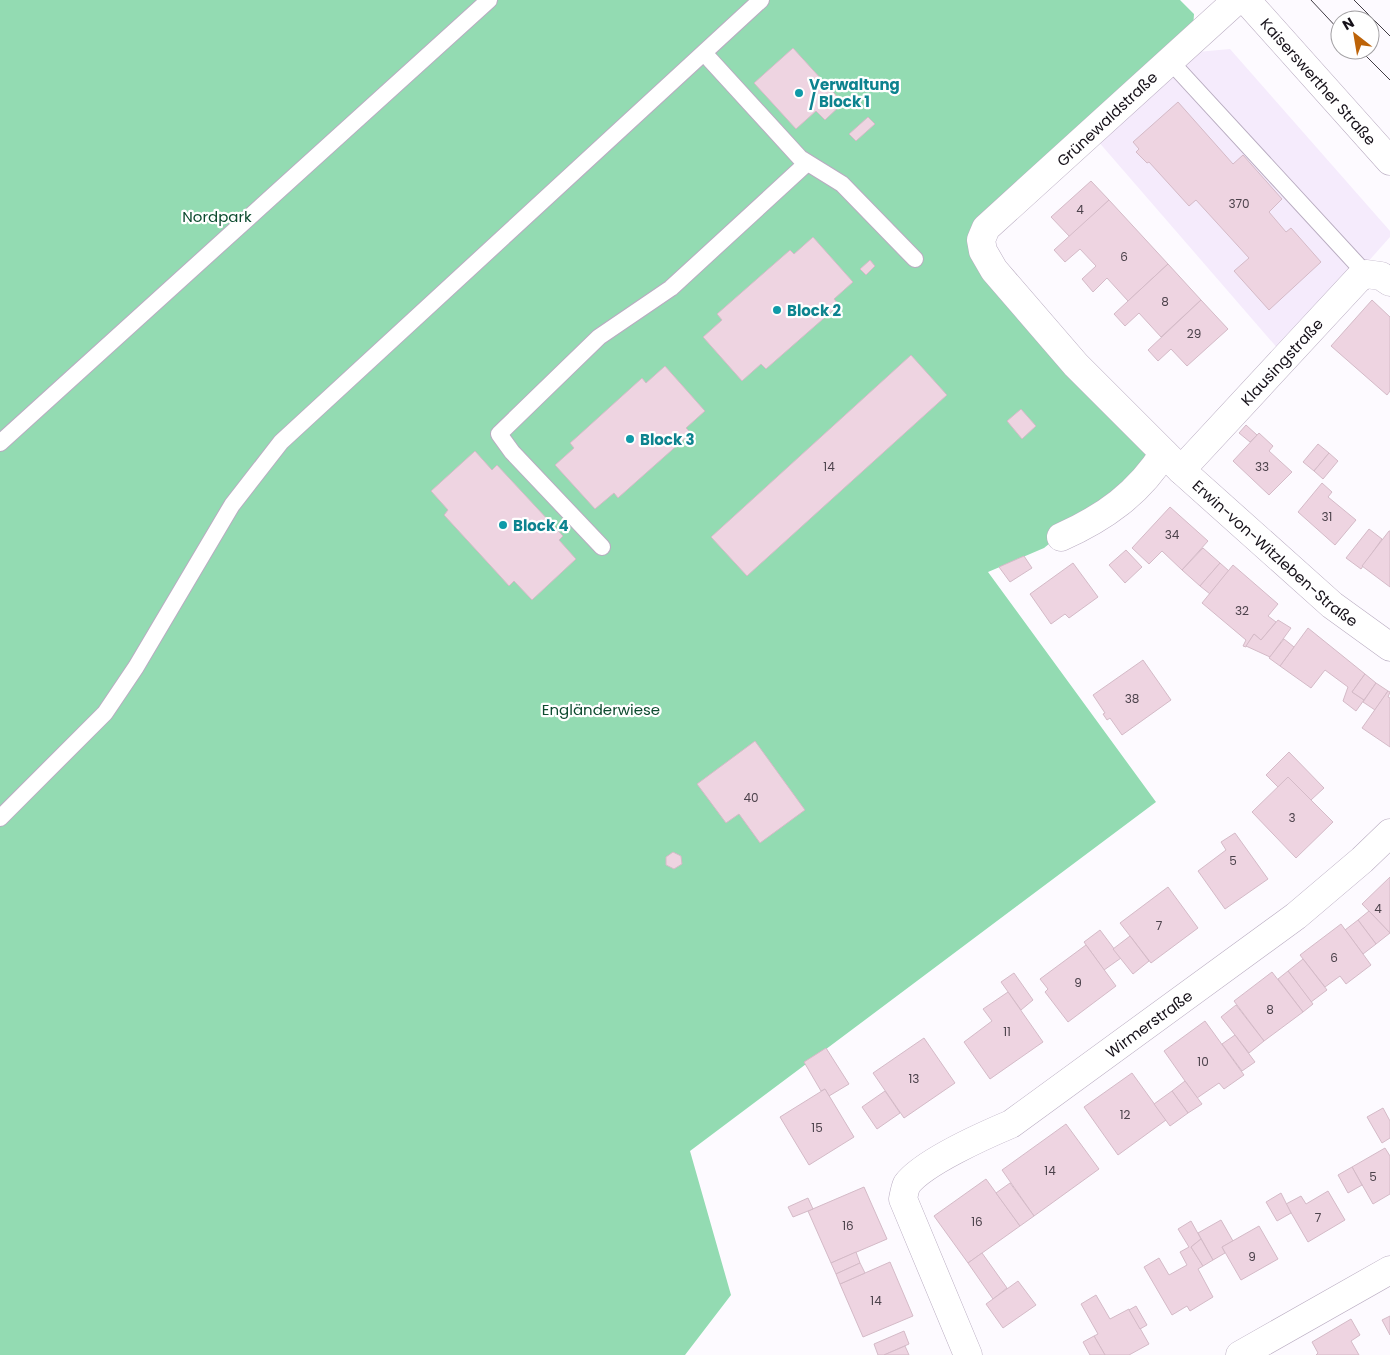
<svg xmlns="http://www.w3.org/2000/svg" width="1390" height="1355" viewBox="0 0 1390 1355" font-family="Poppins,sans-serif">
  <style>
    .built { fill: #f5ebfc }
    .green { fill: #93dbb2 }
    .building { fill: #eed4e1; stroke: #d4bac7 }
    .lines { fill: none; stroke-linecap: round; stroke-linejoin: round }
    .service-casing { stroke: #b9acc1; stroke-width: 18 }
    .minor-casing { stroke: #b9acc1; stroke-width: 29 }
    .tertiary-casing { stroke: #b9acc1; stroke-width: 29 }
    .service { stroke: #fff; stroke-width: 16 }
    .minor { stroke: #fff; stroke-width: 28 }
    .tertiary { stroke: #fff; stroke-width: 28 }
    .tram { stroke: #413c44; stroke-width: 1 }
    .culture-dot { fill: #0f9aa8; stroke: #fff; stroke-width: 2 }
    .labels { text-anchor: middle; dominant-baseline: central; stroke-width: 4.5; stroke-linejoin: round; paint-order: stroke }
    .number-label { font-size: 12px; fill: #4c424b }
    .street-label { font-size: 15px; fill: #161119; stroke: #fff }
    .culture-label { font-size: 15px; font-weight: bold; fill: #0d838f; stroke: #fff; text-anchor: start }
    .park-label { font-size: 15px; fill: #0d4b2f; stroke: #fff }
  </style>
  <rect width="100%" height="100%" fill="#fdfaff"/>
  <polygon class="built" points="1230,49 1390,231 1390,237 1287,353 1279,350 1097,140 1197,52"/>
  <polygon class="green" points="0,0 1180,0 1194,14 1193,29 972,239 1149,455 1137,483 1070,527 1044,548 988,572 1156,802 690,1151 731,1295 685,1355 0,1355"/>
  <g class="building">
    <polygon points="793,48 843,103 825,120 816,111 796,129 754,83"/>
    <polygon points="1178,102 1233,164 1243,155 1282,199 1269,212 1286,232 1291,228 1321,262 1269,310 1234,271 1249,258 1196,200 1189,206 1149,162 1147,163 1136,152 1139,149 1133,142"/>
    <polygon points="868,117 875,124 856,141 849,134"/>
    <polygon points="1091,181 1109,200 1070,237 1051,217"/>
    <polygon points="1109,200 1168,264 1128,301 1107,278 1093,292 1082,279 1096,266 1080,249 1065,262 1054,250"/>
    <polygon points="813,237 853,282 834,299 839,305 766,369 761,364 742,381 703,337 722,320 717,314 790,250 794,254"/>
    <polygon points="870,260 875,266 866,275 860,269"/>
    <polygon points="1168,264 1201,300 1161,337 1139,313 1125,326 1114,314"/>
    <polygon points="1201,300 1228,329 1187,366 1171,349 1158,361 1148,350"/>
    <polygon points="1372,300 1390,317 1390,391 1387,395 1331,346"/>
    <polygon points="911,355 947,395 747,576 711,537"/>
    <polygon points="665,366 705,411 686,428 691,433 681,442 618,498 614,493 595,509 555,465 574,448 570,443 579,435 642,378 646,383"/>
    <polygon points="1021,409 1036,426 1022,439 1007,421"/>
    <polygon points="1246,425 1257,435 1250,442 1239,433"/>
    <polygon points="1259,433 1273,446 1269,451 1292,472 1269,495 1233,461"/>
    <polygon points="1318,444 1329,453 1314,471 1303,462"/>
    <polygon points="475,451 492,470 497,465 563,536 559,540 576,559 532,600 514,581 509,586 500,576 444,515 448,510 431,491"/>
    <polygon points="1329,453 1338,461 1323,479 1314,471"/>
    <polygon points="1322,483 1332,492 1328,497 1356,520 1335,545 1298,512"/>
    <polygon points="1170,507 1208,541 1182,570 1162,551 1149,564 1132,548"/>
    <polygon points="1369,529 1382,539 1361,569 1346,558"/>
    <polygon points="1389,531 1390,531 1390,587 1362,566"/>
    <polygon points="1203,548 1220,563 1200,586 1182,570"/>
    <polygon points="1126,550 1142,567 1125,583 1109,565"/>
    <polygon points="1024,556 1032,568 1010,582 999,567"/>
    <polygon points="1073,563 1098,597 1069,618 1065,614 1051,624 1030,594"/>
    <polygon points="1220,563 1229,571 1210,594 1200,586"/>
    <polygon points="1233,565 1278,604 1268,616 1276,622 1261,640 1254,634 1246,647 1243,646 1246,640 1202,603"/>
    <polygon points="1278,620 1291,628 1270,657 1246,646 1254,634 1261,640"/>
    <polygon points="1308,628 1365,674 1352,692 1364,700 1356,711 1343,701 1348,687 1325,670 1311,688 1280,666"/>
    <polygon points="1284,639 1294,647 1280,666 1269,658"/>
    <polygon points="1143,660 1171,700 1122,735 1110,718 1107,720 1103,714 1105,713 1093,695"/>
    <polygon points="1365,674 1376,683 1364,700 1352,692"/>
    <polygon points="1376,683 1388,691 1375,710 1363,702"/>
    <polygon points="1388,691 1390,692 1388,697 1390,698 1390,747 1362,728"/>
    <polygon points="755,741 805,810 760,843 739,814 726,823 697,784"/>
    <polygon points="1289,752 1324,788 1311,800 1288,777 1278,787 1266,775"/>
    <polygon points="1288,777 1333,822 1296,858 1252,812"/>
    <polygon points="1235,833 1268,879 1225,909 1198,871 1226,850 1221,842"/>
    <polygon points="673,852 681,856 682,864 674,869 666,865 666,857"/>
    <polygon points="1390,877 1390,933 1362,904"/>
    <polygon points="1168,887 1198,928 1151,963 1120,923"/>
    <polygon points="1369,911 1390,933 1376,944 1358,920"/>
    <polygon points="1358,920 1376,944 1363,954 1345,930"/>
    <polygon points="1341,924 1371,965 1346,984 1340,976 1325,987 1300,955"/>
    <polygon points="1100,930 1121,958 1104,970 1084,942"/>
    <polygon points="1130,936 1149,961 1133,974 1113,949"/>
    <polygon points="1086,945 1116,986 1068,1022 1045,992 1048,989 1040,979"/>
    <polygon points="1303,959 1327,990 1311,1002 1288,971"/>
    <polygon points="1288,971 1313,1004 1303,1012 1278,979"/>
    <polygon points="1272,972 1303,1012 1264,1041 1234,1001"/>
    <polygon points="1014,973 1033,1000 1021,1010 1001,982"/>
    <polygon points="1008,992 1043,1042 990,1079 964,1042 992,1021 983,1009"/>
    <polygon points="1236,1005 1264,1041 1249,1053 1221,1017"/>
    <polygon points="1205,1021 1244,1075 1224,1089 1219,1083 1197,1098 1164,1051"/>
    <polygon points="1235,1035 1255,1062 1242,1071 1222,1044"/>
    <polygon points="924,1038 955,1083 904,1118 873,1073"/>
    <polygon points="826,1048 849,1084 829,1096 825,1089 821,1091 804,1062"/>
    <polygon points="1132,1073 1166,1120 1118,1155 1084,1107"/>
    <polygon points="1185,1081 1202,1104 1188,1113 1172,1091"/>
    <polygon points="825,1089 854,1137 809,1165 780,1117"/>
    <polygon points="885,1091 900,1113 877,1129 862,1107"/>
    <polygon points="1172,1091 1188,1113 1170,1126 1154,1104"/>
    <polygon points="1383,1108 1390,1121 1390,1138 1382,1143 1367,1117"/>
    <polygon points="1066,1124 1099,1169 1034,1216 1002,1170"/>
    <polygon points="1385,1148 1390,1156 1390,1194 1373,1204 1352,1167"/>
    <polygon points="1352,1167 1362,1185 1348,1193 1338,1175"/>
    <polygon points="986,1179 1020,1226 968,1263 934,1216"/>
    <polygon points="1010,1183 1034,1216 1020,1226 996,1193"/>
    <polygon points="864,1187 887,1239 831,1263 808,1211"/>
    <polygon points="1328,1191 1345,1220 1308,1242 1286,1204 1301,1196 1306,1204"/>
    <polygon points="1281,1193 1291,1213 1277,1221 1266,1202"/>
    <polygon points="808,1198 813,1209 793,1217 788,1207"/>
    <polygon points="1221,1220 1233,1241 1222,1247 1225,1253 1213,1260 1198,1233"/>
    <polygon points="1191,1221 1201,1239 1191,1247 1203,1266 1198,1269 1213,1297 1190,1311 1187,1306 1172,1315 1144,1267 1159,1258 1169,1275 1187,1265 1180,1252 1189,1247 1178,1229"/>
    <polygon points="1259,1226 1278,1259 1241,1280 1222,1247"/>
    <polygon points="1201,1239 1213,1260 1203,1266 1191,1247"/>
    <polygon points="856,1252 860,1263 836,1274 831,1263"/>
    <polygon points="982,1253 1007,1288 993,1299 968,1263"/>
    <polygon points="890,1262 913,1316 863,1337 840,1284"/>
    <polygon points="860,1263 865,1273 840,1284 836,1274"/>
    <polygon points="1018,1281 1036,1305 1003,1328 986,1304"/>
    <polygon points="1096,1295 1110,1319 1129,1309 1149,1344 1129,1355 1105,1355 1094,1336 1098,1334 1081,1304"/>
    <polygon points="1136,1306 1147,1325 1140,1329 1129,1310"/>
    <polygon points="1390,1316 1390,1335 1382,1320"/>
    <polygon points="1351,1319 1360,1335 1351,1341 1359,1355 1316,1355 1318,1353 1312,1342"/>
    <polygon points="904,1331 909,1344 884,1355 878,1355 874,1344"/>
    <polygon points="1094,1336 1105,1355 1090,1355 1083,1342"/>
    <polygon points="905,1346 909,1355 884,1355"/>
  </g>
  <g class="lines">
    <g class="service-casing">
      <g id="service">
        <polyline points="704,53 800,158 842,184 915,259"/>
        <polyline points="1170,61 1366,274"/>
        <polyline points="0,443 489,0"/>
        <polyline points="602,547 512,452 499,434 599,337 671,288 807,163"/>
        <polyline points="0,818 105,713 136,667 232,505 281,442 761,0"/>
      </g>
    </g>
    <g class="minor-casing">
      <g id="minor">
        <path id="s1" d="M1237,0L986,228L981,240L983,251L994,270L1076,365L1181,470L1332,605L1390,647"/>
        <path id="s2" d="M1181,470L1358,279L1366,274L1381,276L1390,282"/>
        <path d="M1061,537C1104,518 1139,493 1164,453"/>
        <path id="s3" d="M968,1355L903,1199C904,1194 905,1188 907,1184C924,1162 985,1135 1011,1124L1296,916L1362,860L1390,833"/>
        <polyline points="1240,1355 1390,1270"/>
      </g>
    </g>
    <g class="tertiary-casing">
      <g id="tertiary">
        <path id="s4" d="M1246,0L1390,161"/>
      </g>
    </g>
    <use href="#service" class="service"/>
    <use href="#minor" class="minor"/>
    <use href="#tertiary" class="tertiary"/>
    <g class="tram">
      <polyline points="1311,0 1340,31"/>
      <polyline points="1354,0 1390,36"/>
      <polyline points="1360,50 1390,80"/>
    </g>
  </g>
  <g class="culture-dot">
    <circle cx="799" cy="93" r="5"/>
    <circle cx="777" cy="310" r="5"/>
    <circle cx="630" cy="439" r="5"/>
    <circle cx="503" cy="525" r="5"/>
  </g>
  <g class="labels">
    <g class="number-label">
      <text x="1239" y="203">370</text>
      <text x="1080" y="209">4</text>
      <text x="1124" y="256">6</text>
      <text x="1165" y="301">8</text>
      <text x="1194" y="333">29</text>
      <text x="829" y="466">14</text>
      <text x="1262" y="466">33</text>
      <text x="1327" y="516">31</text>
      <text x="1172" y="534">34</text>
      <text x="1242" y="610">32</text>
      <text x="1132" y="698">38</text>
      <text x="751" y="797">40</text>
      <text x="1292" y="817">3</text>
      <text x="1233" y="860">5</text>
      <text x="1378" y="908">4</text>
      <text x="1159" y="925">7</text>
      <text x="1334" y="957">6</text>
      <text x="1078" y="982">9</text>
      <text x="1270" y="1009">8</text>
      <text x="1007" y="1031">11</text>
      <text x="1203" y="1061">10</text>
      <text x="914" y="1078">13</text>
      <text x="1125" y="1114">12</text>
      <text x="817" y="1127">15</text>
      <text x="1050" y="1170">14</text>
      <text x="1373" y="1176">5</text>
      <text x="1318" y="1217">7</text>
      <text x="977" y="1221">16</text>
      <text x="848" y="1225">16</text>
      <text x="1252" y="1256">9</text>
      <text x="876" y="1300">14</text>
    </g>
    <g class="street-label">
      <text stroke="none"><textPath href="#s4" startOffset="109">Kaiserswerther Straße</textPath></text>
      <text transform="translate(1107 119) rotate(-43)">Grünewaldstraße</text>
      <text stroke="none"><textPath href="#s2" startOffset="148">Klausingstraße</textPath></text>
      <text stroke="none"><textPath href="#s1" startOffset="785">Erwin-von-Witzleben-Straße</textPath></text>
      <text stroke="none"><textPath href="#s3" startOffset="476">Wirmerstraße</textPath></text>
    </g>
    <g class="culture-label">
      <text x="809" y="84">Verwaltung<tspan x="809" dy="17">/ Block 1</tspan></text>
      <text x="787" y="310">Block 2</text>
      <text x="640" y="439">Block 3</text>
      <text x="513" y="525">Block 4</text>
    </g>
    <g class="park-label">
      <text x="217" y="216">Nordpark</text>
      <text x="601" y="709">Engländerwiese</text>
    </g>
  </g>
  <g transform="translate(1355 35) rotate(329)"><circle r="24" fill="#ffffff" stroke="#a2a0a3"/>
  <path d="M0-4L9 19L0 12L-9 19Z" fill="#bd6308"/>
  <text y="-8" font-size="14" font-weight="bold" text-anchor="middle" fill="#161119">N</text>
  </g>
</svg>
